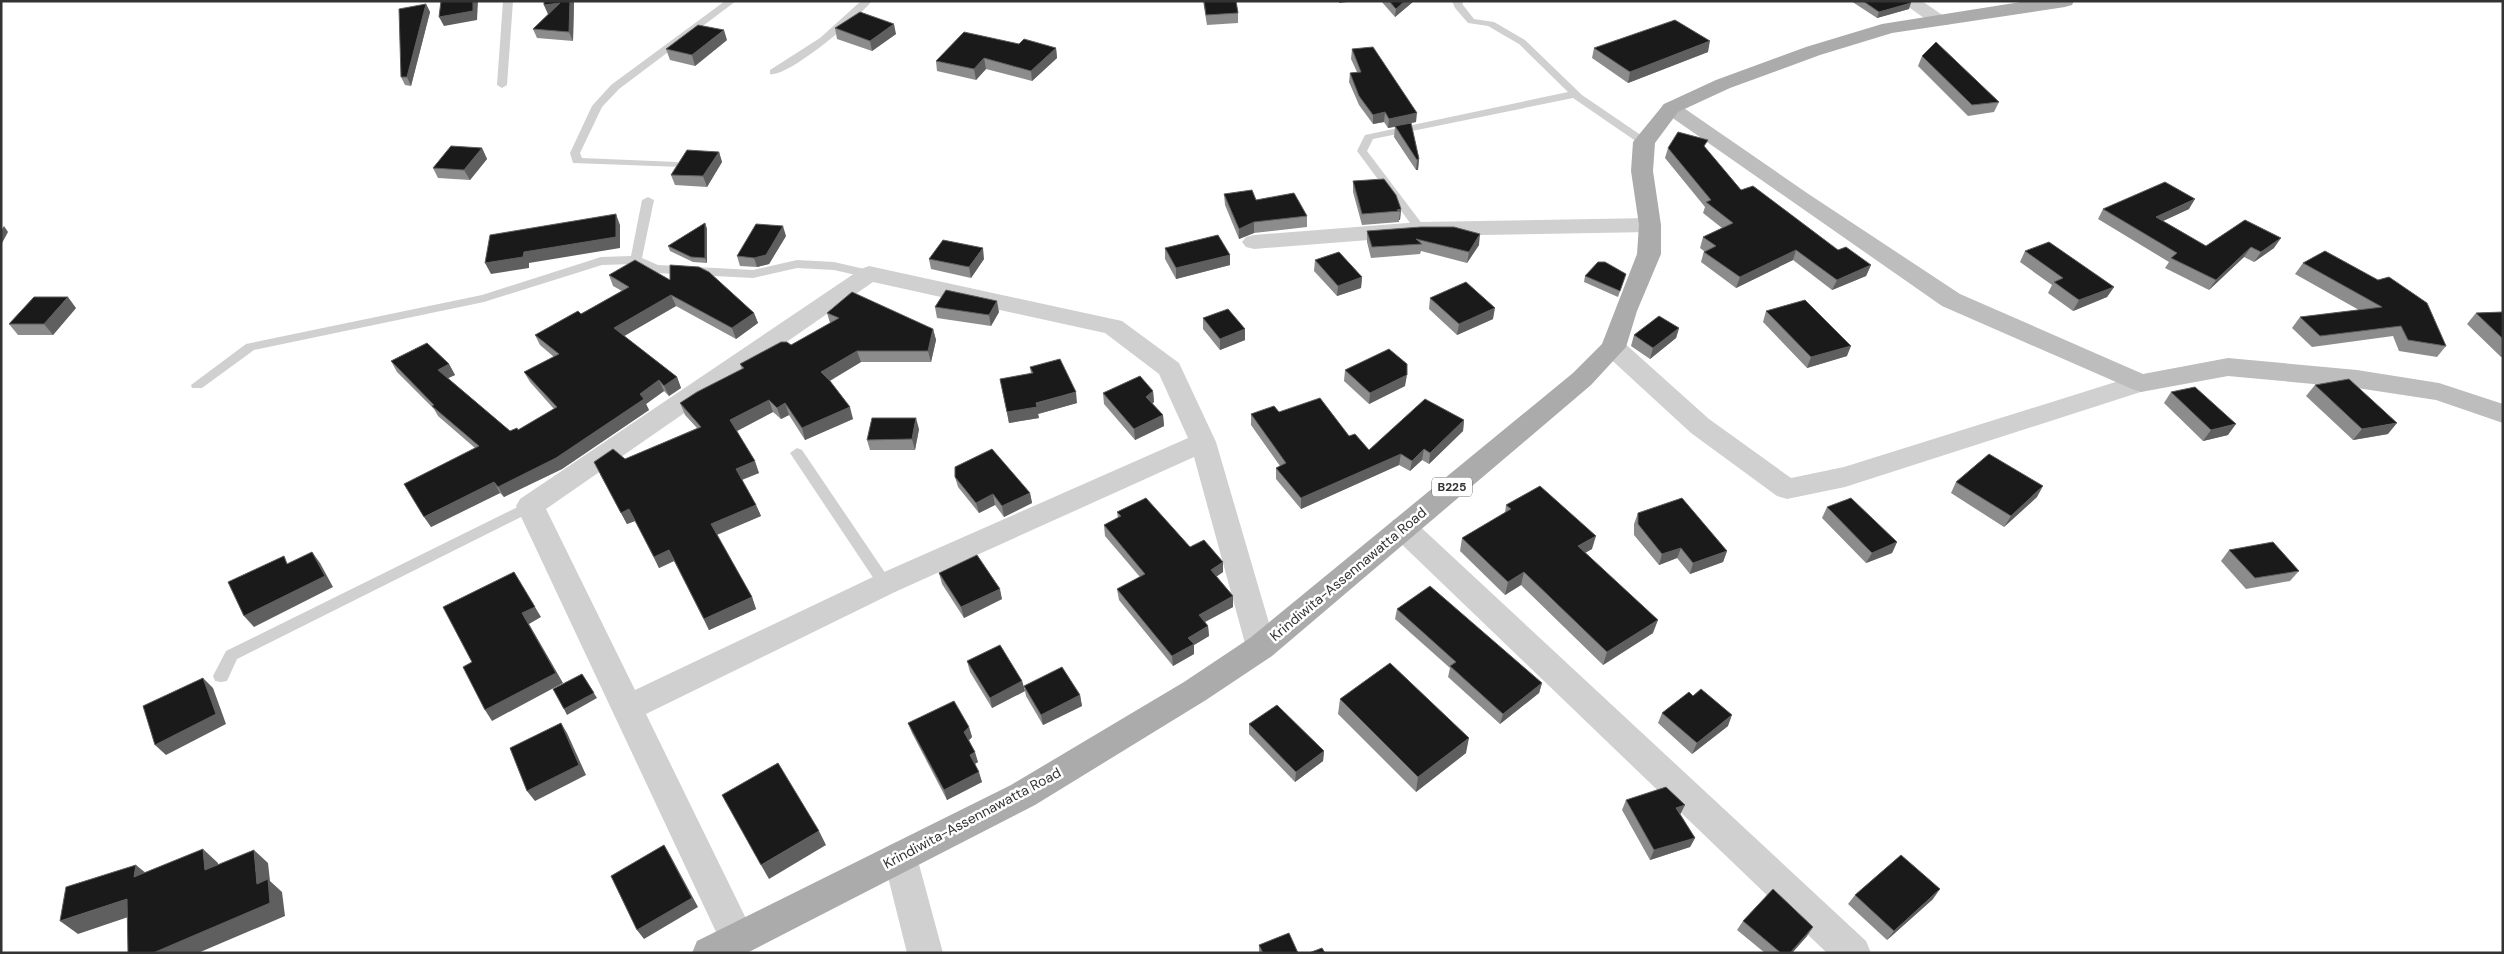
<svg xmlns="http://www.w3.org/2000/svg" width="2504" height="954" viewBox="0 0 2504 954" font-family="'DM Sans',sans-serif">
<rect width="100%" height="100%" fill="#fff"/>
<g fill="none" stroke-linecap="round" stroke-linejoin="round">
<!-- lane -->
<g fill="#d0d0d0" fill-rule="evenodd">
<polygon points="503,1 513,1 507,85 502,88 497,85"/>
<polygon points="725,1 736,1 619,89 602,107 580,153 582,158 677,162 682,165 681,167 573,163 570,153 592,106 611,85"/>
<path d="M861,1H872C859,17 788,78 770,74V70L820,38Z"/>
<polygon points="1452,1 1462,1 1463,5 1474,19 1494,22 1525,40 1582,95 1648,140 1648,144 1640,144 1573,98 1373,139 1367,151 1426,229 1424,231 1416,231 1357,151 1365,135 1568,92 1519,44 1488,26 1468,23 1455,8"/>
<polygon points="648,197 654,200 642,258 658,265 753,270 797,260 834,262 873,271 875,274 869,278 834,270 797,268 753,278 656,273 634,264 602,265 484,302 254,350 202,388 192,388 191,385 246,344 482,295 601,257 631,256 642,200"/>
<polygon points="797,448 802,450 890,580 892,584 890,588 880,588 790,453"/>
<polygon points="530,501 535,502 537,506 535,510 237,659 227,681 221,682 215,681 213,676 226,651"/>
</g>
<!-- street -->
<g fill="#d0d0d0" fill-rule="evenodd">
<polygon points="1900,1 1922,1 1951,21 1948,25 1934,25"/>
<polygon points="1650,218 1658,220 1661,225 1658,230 1650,232 1420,236 1254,249 1246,247 1242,242 1246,237 1254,235 1420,222"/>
<path d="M869,266L1122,321L1179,363L1216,442L1276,647L1272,656L1261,659L1250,656L1246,647L1194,457L895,592L646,714L756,939L751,951H725L516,506L520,499L861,269ZM873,282L1105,333L1159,374L1188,438L875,576L635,690L546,509Z"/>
<polygon points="1613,339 1622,341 1709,419 1791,478 1844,467 2141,374 2150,377 2154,383 2150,389 1845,487 1787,499 1777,496 1691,433 1604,353 1600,347 1604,341"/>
<polygon points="1403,517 1413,520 1866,941 1871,953 1827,953 1393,536 1389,528 1393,520"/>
<polygon points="900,841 912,846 917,857 943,953 907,953 883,857 888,846"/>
</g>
<!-- secondary -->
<polygon fill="#bdbdbd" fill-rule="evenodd" points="1671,102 1678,104 1807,193 1960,294 2143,374 2228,358 2357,370 2439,383 2503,404 2503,423 2436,400 2357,388 2228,376 2141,392 2132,389 1942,306 1664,112 1661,108 1664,104"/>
<!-- primary -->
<polygon fill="#ababab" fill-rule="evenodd" points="2027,1 2074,1 2072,5 2065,7 1892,33 1820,55 1730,88 1678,112 1655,143 1653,171 1661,225 1661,254 1637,311 1626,347 1591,385 1272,656 1206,700 1035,805 747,953 692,953 697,941 1011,785 1184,682 1250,638 1573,373 1602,344 1637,254 1639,225 1631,171 1633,142 1664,104 1716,80 1806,47 1882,24"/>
</g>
<!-- wall -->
<g fill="#8c8c8c">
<polygon points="544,1 574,1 573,41 537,38 533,29 549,14 548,14 544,5"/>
<polygon points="1203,1 1236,1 1238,13 1238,23 1207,25"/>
<polygon points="1381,1 1414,1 1395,17"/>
<polygon points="1851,1 1909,1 1909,9 1877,18"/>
<polygon points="426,4 430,12 411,86 405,85 401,77"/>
<polygon points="835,28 896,34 872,51 837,39"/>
<polygon points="727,40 695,66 670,60 666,49"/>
<polygon points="1056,48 1057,58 1032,81 986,69 976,80 937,71 936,61"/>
<polygon points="1594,48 1708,52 1628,83 1592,58"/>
<polygon points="1352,49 1416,122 1411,123 1419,159 1418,170 1416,170 1394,137 1395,127 1388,128 1384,122 1373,124 1359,105 1349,82 1350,73 1357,72 1351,59"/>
<polygon points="1922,56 1999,102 1994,112 1968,116 1918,66"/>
<polygon points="482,148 487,159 470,180 438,178 433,168"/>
<polygon points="1668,148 1705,148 1741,190 1838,250 1871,265 1866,276 1832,290 1793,260 1736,288 1701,262 1704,251 1700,248 1703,237 1722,228 1703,213 1705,207 1665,158"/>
<polygon points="719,152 722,162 707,187 675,185 671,175"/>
<polygon points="1353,181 1401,209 1400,220 1399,220 1399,222 1362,225 1353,192"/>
<polygon points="1224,194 1256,200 1307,216 1307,227 1254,233 1239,239 1225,205"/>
<polygon points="2103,209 2189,209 2163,221 2206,246 2245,220 2274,248 2254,262 2244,257 2209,290 2165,268 2169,262 2098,219"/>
<polygon points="705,223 707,229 707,263 693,262 670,251 668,246"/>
<polygon points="1367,231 1479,245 1467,263 1421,251 1420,254 1371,258 1367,242"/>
<polygon points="786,236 769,264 757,267 740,266 737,256"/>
<polygon points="1165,248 1230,255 1230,265 1176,279 1165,259"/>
<polygon points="2025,251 2114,287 2107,297 2073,311 2048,293 2052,285 2020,262"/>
<polygon points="2325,251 2446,346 2437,357 2399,351 2393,336 2312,347 2292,328 2300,317 2359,310 2295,274 2303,263"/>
<polygon points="929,259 984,259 971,278 931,269"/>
<polygon points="1315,260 1362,277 1361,288 1337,296 1314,271"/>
<polygon points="1626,274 1618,297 1584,282 1585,276"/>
<polygon points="609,275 670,280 754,313 758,323 736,339 676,306 624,336 677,377 681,388 669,396 664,391 646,404 649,410 562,469 504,497 500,493 431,527 475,448 438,416 434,409 397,372 391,361 449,364 455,375 448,378 510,431 518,430 554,409 530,382 524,372 554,357 540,345 535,335 581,314 622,291 613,286"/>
<polygon points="1430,298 1493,319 1457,335 1429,309"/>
<polygon points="935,307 999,312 991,326 937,318"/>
<polygon points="76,308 53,335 18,335 9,324"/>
<polygon points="1766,311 1847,356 1807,368 1763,322"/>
<polygon points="2503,312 2503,357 2501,357 2467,324 2476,313"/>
<polygon points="827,313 933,329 936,340 931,362 861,362 830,381 853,419 805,440 789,415 781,419 773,412 737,431 759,473 742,480 756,505 761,516 717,535 752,597 756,609 709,630 674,561 659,568 635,521 627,524 600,474 625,459 697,428 685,415 680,403 742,369 740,364 791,345 830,323"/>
<polygon points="1203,318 1245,329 1245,340 1220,350 1203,329"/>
<polygon points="1679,328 1676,338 1650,359 1631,346 1634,335"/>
<polygon points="1030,367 1077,403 1038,414 1039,418 1009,423 1000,379 1031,374"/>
<polygon points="1345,370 1405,386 1369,404 1344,381"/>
<polygon points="2315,385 2388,434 2353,440 2306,396"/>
<polygon points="1153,391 1154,402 1152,403 1163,415 1164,426 1135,440 1104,404 1103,393"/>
<polygon points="2171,392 2228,435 2203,441 2164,403"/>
<polygon points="1279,412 1349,436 1369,450 1464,420 1463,431 1429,464 1422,460 1410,471 1399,465 1301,509 1276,479 1276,468 1280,466 1251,425 1251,414"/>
<polygon points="919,429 915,450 870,450 867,440"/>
<polygon points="955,477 1030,493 1032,503 1004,517 995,505 979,513 958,487"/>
<polygon points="1956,482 2037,497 2004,527 1951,493"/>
<polygon points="1506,505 1592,549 1585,553 1653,633 1603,665 1521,585 1505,595 1460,551 1462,538 1505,513"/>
<polygon points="1827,507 1897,542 1892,553 1866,563 1822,518"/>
<polygon points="1117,512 1190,547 1223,562 1223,572 1216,577 1233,596 1233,607 1205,622 1208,626 1209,636 1194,645 1194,654 1173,666 1119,600 1117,589 1140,577 1105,536 1104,525 1118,518"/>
<polygon points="1638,513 1727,551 1723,562 1690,574 1677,558 1659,565 1634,535 1634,524"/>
<polygon points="2229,550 2299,571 2290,581 2246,589 2221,561"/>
<polygon points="939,573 1002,599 964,618 942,584"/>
<polygon points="1397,609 1542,683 1539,693 1500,724 1448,677 1450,668 1395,619"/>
<polygon points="967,661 1022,681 1025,691 992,708 970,672"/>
<polygon points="1024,686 1080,695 1082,706 1043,725 1026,696"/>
<polygon points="1340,699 1466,753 1416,792 1338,714"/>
<polygon points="1662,713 1728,726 1692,754 1658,723"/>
<polygon points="908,723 969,727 972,737 969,740 978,762 975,764 982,782 947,800 912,733"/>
<polygon points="1249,724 1324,751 1323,761 1295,782 1249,734"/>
<polygon points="1626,800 1681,815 1695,838 1690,847 1650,860 1622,810"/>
<polygon points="1855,895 1933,899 1887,940 1848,904"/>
<polygon points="1743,921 1807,936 1792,953 1765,953 1737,930"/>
<polygon points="1259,945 1298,953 1259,953"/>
</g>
<!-- shaded-wall -->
<g fill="#5f5f5f">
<polygon points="473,1 478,1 477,20 444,26 439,17"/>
<polygon points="570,1 574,1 573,41 569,32"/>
<polygon points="1339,1 1355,1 1339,3"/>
<polygon points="1405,1 1414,1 1395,17 1396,9"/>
<polygon points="560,3 564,12 548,14 544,5"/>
<polygon points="1911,3 1909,9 1877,18 1879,12"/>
<polygon points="426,4 430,12 411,86 407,77"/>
<polygon points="894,24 896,34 872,51 870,41"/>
<polygon points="724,30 727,40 695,66 692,55"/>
<polygon points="1710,41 1708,52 1628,83 1630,72"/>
<polygon points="1056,48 1057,58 1032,81 1031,71"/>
<polygon points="984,58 986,69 976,80 974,69"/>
<polygon points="1385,112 1384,122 1373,124 1373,115"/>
<polygon points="1417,113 1416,122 1388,128 1389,119"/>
<polygon points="482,148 487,159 470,180 464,170"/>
<polygon points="719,152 722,162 707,187 703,176"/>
<polygon points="1419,159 1418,170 1416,170 1417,160"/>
<polygon points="2195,199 2189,209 2150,227 2156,217"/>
<polygon points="1401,209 1400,220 1399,220 1400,211 1397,210"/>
<polygon points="616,214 620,225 620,248 529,263 529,268 491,274 485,263 524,252"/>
<polygon points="1254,222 1254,233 1239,239 1239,229"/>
<polygon points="705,223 707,229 707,263 705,258"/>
<polygon points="4,226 8,232 1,245 1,231"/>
<polygon points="783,226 786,236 769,264 757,267 754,258"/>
<polygon points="1480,234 1479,245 1467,263 1469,252"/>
<polygon points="2281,238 2274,248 2254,262 2261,252"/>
<polygon points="2251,247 2244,257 2209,290 2216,280"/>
<polygon points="983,248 984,259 971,278 969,267"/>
<polygon points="1796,250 1793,260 1736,288 1740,277"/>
<polygon points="1230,255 1230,265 1176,279 1176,268"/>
<polygon points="1871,265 1866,276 1832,290 1837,280"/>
<polygon points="1362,277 1361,288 1337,296 1338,286"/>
<polygon points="2114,287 2107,297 2073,311 2079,300"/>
<polygon points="671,295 676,306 619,339 614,328"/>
<polygon points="68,297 76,308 53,335 44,324"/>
<polygon points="997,301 999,312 991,326 989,315"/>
<polygon points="1495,308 1493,319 1457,335 1459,324"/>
<polygon points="754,313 758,323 736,339 732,328"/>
<polygon points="1679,328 1676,338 1650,359 1653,348"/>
<polygon points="933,329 936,340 931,362 928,351"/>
<polygon points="1245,329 1245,340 1220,350 1220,339"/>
<polygon points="1851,346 1847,356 1807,368 1811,357"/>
<polygon points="857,351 861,362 824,384 821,372"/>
<polygon points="449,364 455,375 444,380 438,370"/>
<polygon points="1407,375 1405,386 1369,404 1370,393"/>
<polygon points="677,377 681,388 669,396 664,386"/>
<polygon points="659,380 664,391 646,404 649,410 562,469 504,497 498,487 640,394"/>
<polygon points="1153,391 1154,402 1147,408 1146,397"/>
<polygon points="1076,392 1077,403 1038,414 1039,418 1009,423 1007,412"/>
<polygon points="769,400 773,412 735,432 730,420"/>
<polygon points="785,403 789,415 781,419 777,408"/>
<polygon points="850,407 853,419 805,440 802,428"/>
<polygon points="1163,415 1164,426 1135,440 1134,429"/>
<polygon points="916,418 919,429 915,450 912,439"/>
<polygon points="1464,420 1463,431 1429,464 1430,453"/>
<polygon points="2397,423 2388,434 2353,440 2362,429"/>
<polygon points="2236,424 2228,435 2203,441 2211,430"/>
<polygon points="1424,449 1422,460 1410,471 1412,461"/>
<polygon points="1401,454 1399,465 1301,509 1301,498"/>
<polygon points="755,461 759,473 741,480 736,469"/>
<polygon points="494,482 500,493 431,527 424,517"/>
<polygon points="2043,486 2037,497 2004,527 2011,516"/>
<polygon points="1030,493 1032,503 1004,517 1002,506"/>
<polygon points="993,494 995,505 979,513 976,503"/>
<polygon points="756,505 761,516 716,535 711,524"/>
<polygon points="629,509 635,521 627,524 621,513"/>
<polygon points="1596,536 1592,549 1574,559 1578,546"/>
<polygon points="1897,542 1892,553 1866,563 1872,553"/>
<polygon points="1681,548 1677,558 1659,565 1662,554"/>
<polygon points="669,550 674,561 659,568 654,557"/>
<polygon points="1727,551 1723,562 1690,574 1693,563"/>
<polygon points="312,552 320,563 333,587 254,627 244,616"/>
<polygon points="1223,562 1223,572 1211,580 1211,570"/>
<polygon points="514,572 541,617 529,624 563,683 492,721 485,710 522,613"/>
<polygon points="1524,572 1521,585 1505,595 1508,582"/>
<polygon points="1000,589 1002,599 964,618 961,607"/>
<polygon points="1233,596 1233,607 1199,625 1199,615"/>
<polygon points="752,597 756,609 709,630 704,619"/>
<polygon points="1658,620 1653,633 1603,665 1607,652"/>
<polygon points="1208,626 1209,636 1194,645 1194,654 1173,666 1172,656 1188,638"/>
<polygon points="582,674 597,698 567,715 564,709"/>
<polygon points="203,678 213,688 226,724 166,755 155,745"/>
<polygon points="1022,681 1025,691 992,708 990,698"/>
<polygon points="1542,683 1539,693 1500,724 1503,714"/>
<polygon points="1080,695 1082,706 1043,725 1041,715"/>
<polygon points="1732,715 1728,726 1692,754 1697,743"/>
<polygon points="561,723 567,733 586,775 535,801 527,791"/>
<polygon points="969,727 972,737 967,742 964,732"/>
<polygon points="1469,738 1466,753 1416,792 1418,777"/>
<polygon points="1324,751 1323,761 1295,782 1296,772"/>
<polygon points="975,752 978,762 973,765 970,755"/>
<polygon points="979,772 982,782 947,800 944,790"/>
<polygon points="1685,805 1680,815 1676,808"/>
<polygon points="819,831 826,845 769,879 761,865"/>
<polygon points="1695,838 1690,847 1650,860 1654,850"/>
<polygon points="664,845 670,855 698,907 644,939 637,930"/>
<polygon points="203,849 218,863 220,883 205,870"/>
<polygon points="254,850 268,863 270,881 282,892 285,916 198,953 153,953 257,884"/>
<polygon points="136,865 152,878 134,877"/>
<polygon points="1940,889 1933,899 1887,940 1894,931"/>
<polygon points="127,899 143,912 78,934 60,921"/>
<polygon points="1813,927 1807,936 1792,953 1790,953"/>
</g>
<!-- building -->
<g fill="#1a1a1a" stroke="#5f5f5f">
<polygon points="441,1 473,1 473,11 439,17"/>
<polygon points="544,1 570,1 569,32 533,29 560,3 544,5"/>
<polygon points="1204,1 1236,1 1238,13 1206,15"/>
<polygon points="1389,1 1405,1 1396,9"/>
<polygon points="1863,1 1909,1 1911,3 1879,12"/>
<polygon points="426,4 407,77 401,77 399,9"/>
<polygon points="860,12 894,24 870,41 835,28"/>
<polygon points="1675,20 1710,41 1630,72 1594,48"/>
<polygon points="698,25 724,30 692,55 666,49"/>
<polygon points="964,32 1019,44 1024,39 1056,48 1031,71 984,58 974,69 936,61"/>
<polygon points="1936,42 1999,102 1972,105 1922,56"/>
<polygon points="1373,47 1417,113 1389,119 1385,112 1373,115 1359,96 1350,73 1361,72 1352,49"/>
<polygon points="1411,123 1419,159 1417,160 1395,126"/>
<polygon points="1678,132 1708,140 1704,146 1741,190 1753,186 1838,250 1846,247 1871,265 1837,280 1796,250 1740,277 1704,252 1716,246 1703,237 1733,223 1706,202 1711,200 1668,148"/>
<polygon points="451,146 482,148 464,170 433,168"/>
<polygon points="687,150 719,152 703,176 671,175"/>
<polygon points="1384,179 1396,195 1401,209 1397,210 1400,211 1362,214 1353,181"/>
<polygon points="2165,182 2195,199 2156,217 2206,246 2245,220 2281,238 2261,252 2251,247 2216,280 2171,258 2177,253 2103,209"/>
<polygon points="1252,190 1256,200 1294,193 1307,216 1254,222 1239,229 1224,194"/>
<polygon points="616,214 616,237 524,252 523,257 485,263 490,235"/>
<polygon points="705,223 705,258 691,257 668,246"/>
<polygon points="756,224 783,226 766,255 754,258 737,256"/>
<polygon points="1421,227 1454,227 1480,234 1469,252 1416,239 1422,244 1372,247 1367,231"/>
<polygon points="1218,235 1230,255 1176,268 1165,248"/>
<polygon points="943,240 983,248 969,267 929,259"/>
<polygon points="2049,242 2114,287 2079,300 2054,282 2063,278 2025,251"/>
<polygon points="2325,251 2378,280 2389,277 2427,303 2446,346 2408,340 2401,326 2320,336 2300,317 2382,307 2303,263"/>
<polygon points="1339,252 1362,277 1338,286 1315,260"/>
<polygon points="635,260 670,280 670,265 699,267 709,272 754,313 732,328 671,295 614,328 677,377 664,386 659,380 640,394 644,399 556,458 498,487 494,482 424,517 404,484 479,446 432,406 434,405 391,361 427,343 449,364 438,370 510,431 517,428 518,430 557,407 524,372 559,354 535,335 578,311 581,314 629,287 609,275"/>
<polygon points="1598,262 1605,262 1626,274 1620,291 1585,276"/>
<polygon points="1466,282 1495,308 1459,324 1430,298"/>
<polygon points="946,290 997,301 989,315 935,307"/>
<polygon points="852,292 933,329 928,351 857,351 821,372 830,381 850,407 802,428 785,403 777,408 769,400 730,420 755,461 736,469 756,505 711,524 752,597 704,619 669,550 654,557 629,509 621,513 594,462 613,449 625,459 701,427 680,403 697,392 744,368 740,364 781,342 787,342 791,345 839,318 827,313"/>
<polygon points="34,297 68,297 44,324 9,324"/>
<polygon points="1805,300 1851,346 1811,357 1766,311"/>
<polygon points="1228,309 1245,329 1220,339 1203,318"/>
<polygon points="2503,312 2503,339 2476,313"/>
<polygon points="1659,316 1679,328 1653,348 1634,335"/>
<polygon points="1389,349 1407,364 1407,375 1370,393 1345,370"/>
<polygon points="1060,359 1076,392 1036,403 1037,407 1007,412 1000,379 1033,373 1030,367"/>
<polygon points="1140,376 1153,391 1146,397 1163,415 1134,429 1103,393"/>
<polygon points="2349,379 2397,423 2362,429 2315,385"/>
<polygon points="2195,387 2236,424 2211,430 2171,392"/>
<polygon points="1320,398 1349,436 1355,434 1369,450 1425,399 1464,420 1430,453 1424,449 1412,461 1401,454 1301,498 1276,468 1286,463 1251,414 1274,406 1279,412"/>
<polygon points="872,418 916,418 912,439 867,440"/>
<polygon points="992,449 1030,493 1002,506 993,494 976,503 955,477 955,467"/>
<polygon points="1989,454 2043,486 2011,516 1956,482"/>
<polygon points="1540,486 1596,536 1578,546 1658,620 1607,652 1524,572 1508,582 1462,538 1511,509 1506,505"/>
<polygon points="1146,498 1190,547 1204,540 1223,562 1211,570 1233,596 1199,615 1208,626 1188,638 1194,644 1172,656 1117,589 1145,574 1104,525 1121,516 1117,512"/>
<polygon points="1682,498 1727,551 1693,563 1681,548 1662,554 1638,524 1638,513"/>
<polygon points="1851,498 1897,542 1872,553 1827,507"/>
<polygon points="2273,542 2299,571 2255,578 2229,550"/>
<polygon points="312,552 325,576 244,616 228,582 284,556 287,564"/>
<polygon points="977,555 1000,589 961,607 939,573"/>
<polygon points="514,572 535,607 522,613 556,673 485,710 463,667 472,662 443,607"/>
<polygon points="1430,586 1542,683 1503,714 1450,666 1456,662 1397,609"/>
<polygon points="1000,645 1022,681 990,698 967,661"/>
<polygon points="1390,663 1469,738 1418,777 1340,699"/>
<polygon points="1062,667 1080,695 1041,715 1024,686"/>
<polygon points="582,674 594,693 564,709 553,689"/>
<polygon points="203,678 216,714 155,745 143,706"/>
<polygon points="1701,689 1732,715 1697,743 1662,713 1689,692 1693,696"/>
<polygon points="954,701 969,727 964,732 975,752 970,755 979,772 944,790 908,723"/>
<polygon points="1277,705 1324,751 1296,772 1249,724"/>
<polygon points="561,723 579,765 527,791 510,748"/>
<polygon points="778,763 819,831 761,865 722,795"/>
<polygon points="1666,787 1685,805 1676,808 1695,838 1654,850 1626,800"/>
<polygon points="664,845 692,898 637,930 611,876"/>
<polygon points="203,849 205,870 254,850 257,884 268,879 270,903 153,953 128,953 127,899 60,921 66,887 136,865 134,877"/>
<polygon points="1901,855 1940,889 1894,931 1855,895"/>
<polygon points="1773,889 1813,927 1790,953 1781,953 1743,921"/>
<polygon points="1289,933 1298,953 1263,953 1259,945"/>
<polygon points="1322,948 1325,953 1309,953"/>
</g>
<g text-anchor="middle" stroke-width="5" stroke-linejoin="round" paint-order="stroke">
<!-- shield labels -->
<rect fill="#fff" stroke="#707070" stroke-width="1" x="1432" y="477.5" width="40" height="19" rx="4"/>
<g font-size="12" font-weight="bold" fill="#333">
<text x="1452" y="491">B225</text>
</g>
<!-- street labels -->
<g font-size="14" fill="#333" stroke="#fff">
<text transform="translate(1348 574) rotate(-40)" y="5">Krindiwita-Assennawatta Road</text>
<text transform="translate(972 818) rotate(-28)" y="5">Krindiwita-Assennawatta Road</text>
</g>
</g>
<!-- border -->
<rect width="2504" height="954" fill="none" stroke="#333333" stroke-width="5"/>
</svg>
